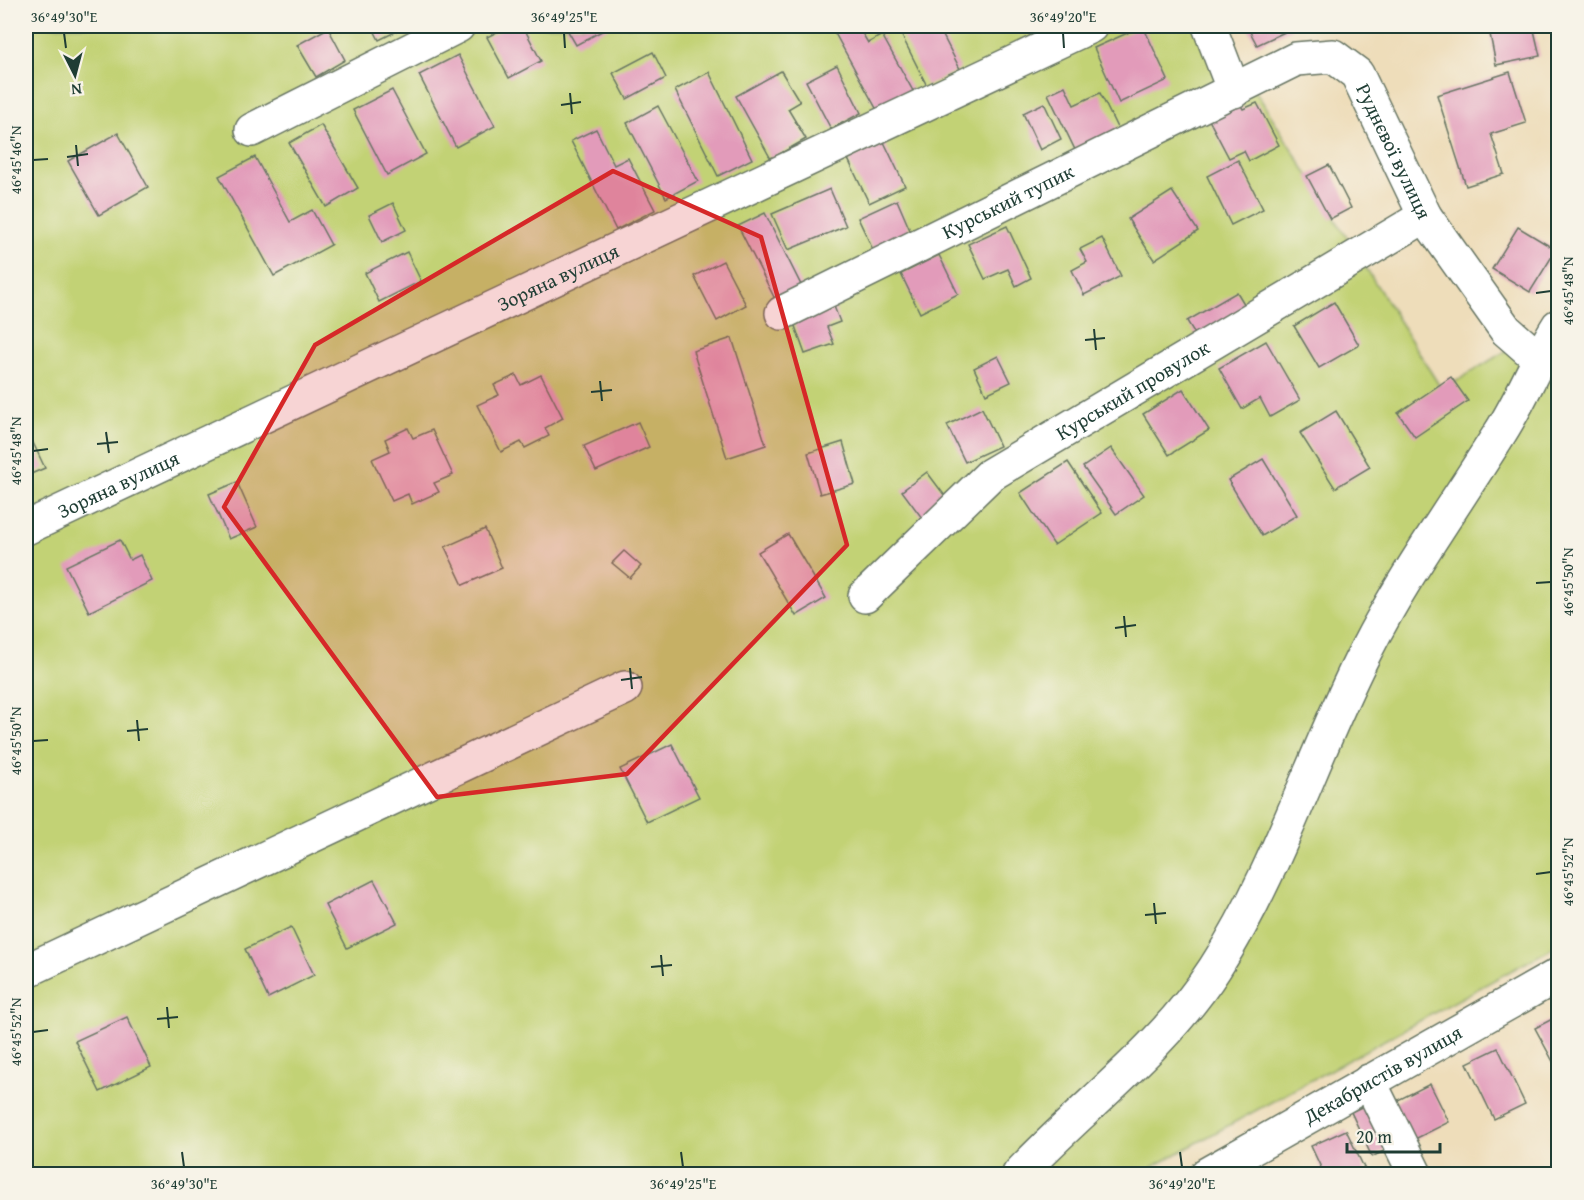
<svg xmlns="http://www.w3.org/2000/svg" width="1584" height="1200" viewBox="0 0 1584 1200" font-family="'Gentium Book Plus',serif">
<rect width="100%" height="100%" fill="#f7f3e8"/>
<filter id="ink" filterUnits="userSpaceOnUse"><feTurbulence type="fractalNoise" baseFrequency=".0167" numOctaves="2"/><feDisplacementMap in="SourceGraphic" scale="12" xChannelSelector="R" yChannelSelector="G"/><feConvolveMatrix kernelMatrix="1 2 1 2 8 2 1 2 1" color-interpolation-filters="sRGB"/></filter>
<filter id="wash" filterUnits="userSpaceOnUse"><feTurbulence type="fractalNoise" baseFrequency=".008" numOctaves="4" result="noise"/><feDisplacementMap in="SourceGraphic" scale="24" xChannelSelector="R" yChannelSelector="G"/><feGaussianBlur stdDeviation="1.35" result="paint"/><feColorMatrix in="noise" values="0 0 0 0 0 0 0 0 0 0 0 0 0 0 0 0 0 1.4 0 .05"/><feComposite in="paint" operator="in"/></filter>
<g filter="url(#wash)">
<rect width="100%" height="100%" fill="#eeddba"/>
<!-- green -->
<polygon fill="#c2d275" stroke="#708854" stroke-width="1.5" points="26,26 1215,26 1442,390 1558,319 1558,945 1140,1174 26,1174"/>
<g id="blocks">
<!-- building -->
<g fill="#e29bba">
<polygon points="372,26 407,26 379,40"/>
<polygon points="509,26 523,26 541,61 509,78 487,37"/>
<polygon points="565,26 611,26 576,45"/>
<polygon points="831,26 858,26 868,43 882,35 913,91 877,110"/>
<polygon points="897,26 938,26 960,69 927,86"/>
<polygon points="1025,26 1047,26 1029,34"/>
<polygon points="1143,26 1168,80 1119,103 1094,48"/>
<polygon points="1247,26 1290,26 1291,29 1257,45"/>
<polygon points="1533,26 1540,56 1496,65 1490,34"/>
<polygon points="328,28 345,60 316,77 297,45"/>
<polygon points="653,52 666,78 627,99 613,73"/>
<polygon points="458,55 495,126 456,147 419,75"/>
<polygon points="837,65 861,113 831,129 806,81"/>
<polygon points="781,71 800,102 788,109 806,139 771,159 736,96"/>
<polygon points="709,72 752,159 718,176 675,90"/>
<polygon points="1510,72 1526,123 1491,134 1504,174 1466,186 1437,95"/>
<polygon points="1065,86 1074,105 1100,93 1123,140 1080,160 1048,94"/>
<polygon points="392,90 426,154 387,175 353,110"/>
<polygon points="1238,100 1243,109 1257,103 1279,145 1249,161 1244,151 1229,158 1207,116"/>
<polygon points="1044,103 1061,139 1040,150 1023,113"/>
<polygon points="658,106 698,181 666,198 627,123"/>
<polygon points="321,125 358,188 326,207 289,143"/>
<polygon points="596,129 614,165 628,158 655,210 616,230 571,141"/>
<polygon points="118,133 148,187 99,215 68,161"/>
<polygon points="884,142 905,186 869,203 848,159"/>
<polygon points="255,157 290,222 312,210 331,245 274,276 219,176"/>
<polygon points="1238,160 1263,209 1231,225 1207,176"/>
<polygon points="1329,165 1351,208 1330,219 1307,176"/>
<polygon points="830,189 846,226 788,250 772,214"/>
<polygon points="1172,191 1198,231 1154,260 1128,219"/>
<polygon points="897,200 913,237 875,254 858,218"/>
<polygon points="393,203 406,230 382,242 369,215"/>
<polygon points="765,213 803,289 777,303 738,226"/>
<polygon points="1007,226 1031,278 1016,286 1008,269 985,279 968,244"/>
<polygon points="1518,227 1556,250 1530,292 1492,269"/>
<polygon points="1102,238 1121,276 1084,295 1072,270 1087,262 1080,249"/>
<polygon points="407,252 421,281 379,302 365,273"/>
<polygon points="939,255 958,294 920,313 901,274"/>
<polygon points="723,261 746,305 717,321 694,276"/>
<polygon points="1237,292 1249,312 1200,342 1187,321"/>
<polygon points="832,301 840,322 827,327 834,344 805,354 791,315"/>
<polygon points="1334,302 1359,345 1319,368 1294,326"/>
<polygon points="732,338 766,445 727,458 693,351"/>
<polygon points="1266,341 1300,400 1270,417 1260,398 1242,409 1219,368"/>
<polygon points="998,356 1011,382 986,394 974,368"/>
<polygon points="516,375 521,385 541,375 563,418 545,428 549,436 525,448 521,442 501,452 477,405 499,395 494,385"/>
<polygon points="1451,377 1468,401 1415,437 1398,413"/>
<polygon points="1183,389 1209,430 1169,455 1143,414"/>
<polygon points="982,408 1000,446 965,462 947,425"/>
<polygon points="1336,411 1370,467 1335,488 1300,433"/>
<polygon points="638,422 649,447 596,471 584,446"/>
<polygon points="408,428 413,438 432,430 453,475 434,483 439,492 412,504 408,494 392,501 372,459 390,451 385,439"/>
<polygon points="27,430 45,468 26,476 26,431"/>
<polygon points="843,442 855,484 820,494 808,453"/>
<polygon points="1111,448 1144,495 1116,514 1083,467"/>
<polygon points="1263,459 1297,515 1262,536 1228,480"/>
<polygon points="1068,462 1102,513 1054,545 1020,493"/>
<polygon points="927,472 951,504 925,522 902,491"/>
<polygon points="237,482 257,527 229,539 209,494"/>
<polygon points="485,529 502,568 463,585 445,547"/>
<polygon points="788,534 826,598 796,616 758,552"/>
<polygon points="120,540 130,560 140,555 152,581 89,612 66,566"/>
<polygon points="624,551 641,566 630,578 612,563"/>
<polygon points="672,744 699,797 647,822 620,769"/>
<polygon points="374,880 397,923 347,948 325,905"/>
<polygon points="291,927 314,975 268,998 245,949"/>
<polygon points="1558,1016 1558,1065 1556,1067 1535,1028"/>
<polygon points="127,1017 151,1067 100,1092 75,1041"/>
<polygon points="1498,1048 1525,1104 1494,1119 1467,1063"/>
<polygon points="1430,1084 1449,1122 1413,1140 1394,1102"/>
<polygon points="1370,1103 1392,1147 1372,1157 1351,1112"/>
<polygon points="1346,1130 1367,1174 1324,1174 1311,1146"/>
</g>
</g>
</g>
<g filter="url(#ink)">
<use href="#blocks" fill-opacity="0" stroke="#677563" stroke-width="1.5"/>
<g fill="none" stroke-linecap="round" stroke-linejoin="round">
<defs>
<g id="minor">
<polyline points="1209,26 1234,91"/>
<polyline points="252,130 458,26"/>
<path id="s1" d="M782,313L1296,59L1333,56L1357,74L1425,216L1506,330L1538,358"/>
<path id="s2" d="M26,528L1091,26"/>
<path id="s3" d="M865,596L990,475L1425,216"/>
<polyline points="26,971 625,688"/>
<polyline points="1369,1081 1415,1174"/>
<path d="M1019,1174C1084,1105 1163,1049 1215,968C1279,869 1312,755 1366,650C1404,575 1455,505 1500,433C1522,399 1536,361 1558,326"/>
<path id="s4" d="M1207,1174L1558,975"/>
</g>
</defs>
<!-- minor casing -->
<use href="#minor" stroke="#677563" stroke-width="36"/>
<!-- minor -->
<use href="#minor" stroke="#fff" stroke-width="33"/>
</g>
</g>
<!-- marked area -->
<path fill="#d62828" fill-opacity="0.2" stroke="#d62828" stroke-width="4.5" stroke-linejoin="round" d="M613,171L761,237L847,545L627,774L437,797L224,507L315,345Z"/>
<!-- ticks -->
<path fill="none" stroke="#1f3d34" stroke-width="2" d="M64,33L66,48M564,33L565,48M1063,33L1064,48M570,93L572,114M561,105L581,102M76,145L78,166M67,157L88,154M33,160L48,159M1536,293L1551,291M1094,329L1096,350M1085,340L1105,338M600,381L602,401M591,392L612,390M106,432L109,453M97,444L118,442M33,451L48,449M1536,583L1551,582M1124,616L1126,637M1115,628L1136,625M630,668L632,689M621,680L642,677M137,720L139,741M127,731L148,729M33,741L48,740M1536,874L1551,872M1154,903L1156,924M1145,915L1166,913M661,955L663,976M651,967L672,965M167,1007L169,1028M157,1019L178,1017M33,1032L48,1030M182,1152L184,1167M681,1152L683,1167M1180,1152L1182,1167"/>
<g text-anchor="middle" stroke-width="5" stroke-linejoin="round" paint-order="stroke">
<!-- street labels -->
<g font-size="20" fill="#1f3d34" stroke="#f7f3e8">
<text dy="7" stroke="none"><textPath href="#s1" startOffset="726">Руднєвої вулиця</textPath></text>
<text dy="7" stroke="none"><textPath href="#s1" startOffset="252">Курський тупик</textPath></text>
<text dy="7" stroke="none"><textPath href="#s2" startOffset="588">Зоряна вулиця</textPath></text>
<text dy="7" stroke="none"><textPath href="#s3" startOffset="340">Курський провулок</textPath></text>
<text dy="7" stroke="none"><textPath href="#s2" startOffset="102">Зоряна вулиця</textPath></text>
<text dy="7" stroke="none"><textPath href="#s4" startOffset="202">Декабристів вулиця</textPath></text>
</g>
</g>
<!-- margin -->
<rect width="1584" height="1200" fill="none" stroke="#f7f3e8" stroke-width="66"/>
<!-- north arrow -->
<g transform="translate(75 75) rotate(174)" stroke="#f7f3e8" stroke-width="4.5" paint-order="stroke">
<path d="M0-4.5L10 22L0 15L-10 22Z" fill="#1f3d34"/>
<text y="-9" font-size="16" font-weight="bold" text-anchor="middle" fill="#1f3d34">N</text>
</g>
<!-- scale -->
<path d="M1347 1143v9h93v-9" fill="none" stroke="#1f3d34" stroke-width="3"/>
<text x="1356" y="1143" font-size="18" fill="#1f3d34" stroke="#f7f3e8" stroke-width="4.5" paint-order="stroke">20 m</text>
<rect x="33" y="33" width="1518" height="1134" fill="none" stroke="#1f3d34" stroke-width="2"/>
<g font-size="15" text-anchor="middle" fill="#1f3d34">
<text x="64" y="22">36°49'30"E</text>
<text x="564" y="22">36°49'25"E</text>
<text x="1063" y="22">36°49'20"E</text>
<text transform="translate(16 160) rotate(-90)" y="5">46°45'46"N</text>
<text transform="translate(1568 291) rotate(-90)" y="5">46°45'48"N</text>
<text transform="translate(16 451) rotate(-90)" y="5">46°45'48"N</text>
<text transform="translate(1568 582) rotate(-90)" y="5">46°45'50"N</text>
<text transform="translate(16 741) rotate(-90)" y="5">46°45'50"N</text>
<text transform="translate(1568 872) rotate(-90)" y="5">46°45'52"N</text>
<text transform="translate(16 1032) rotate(-90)" y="5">46°45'52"N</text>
<text x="184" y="1189">36°49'30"E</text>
<text x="683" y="1189">36°49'25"E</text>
<text x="1182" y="1189">36°49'20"E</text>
</g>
</svg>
